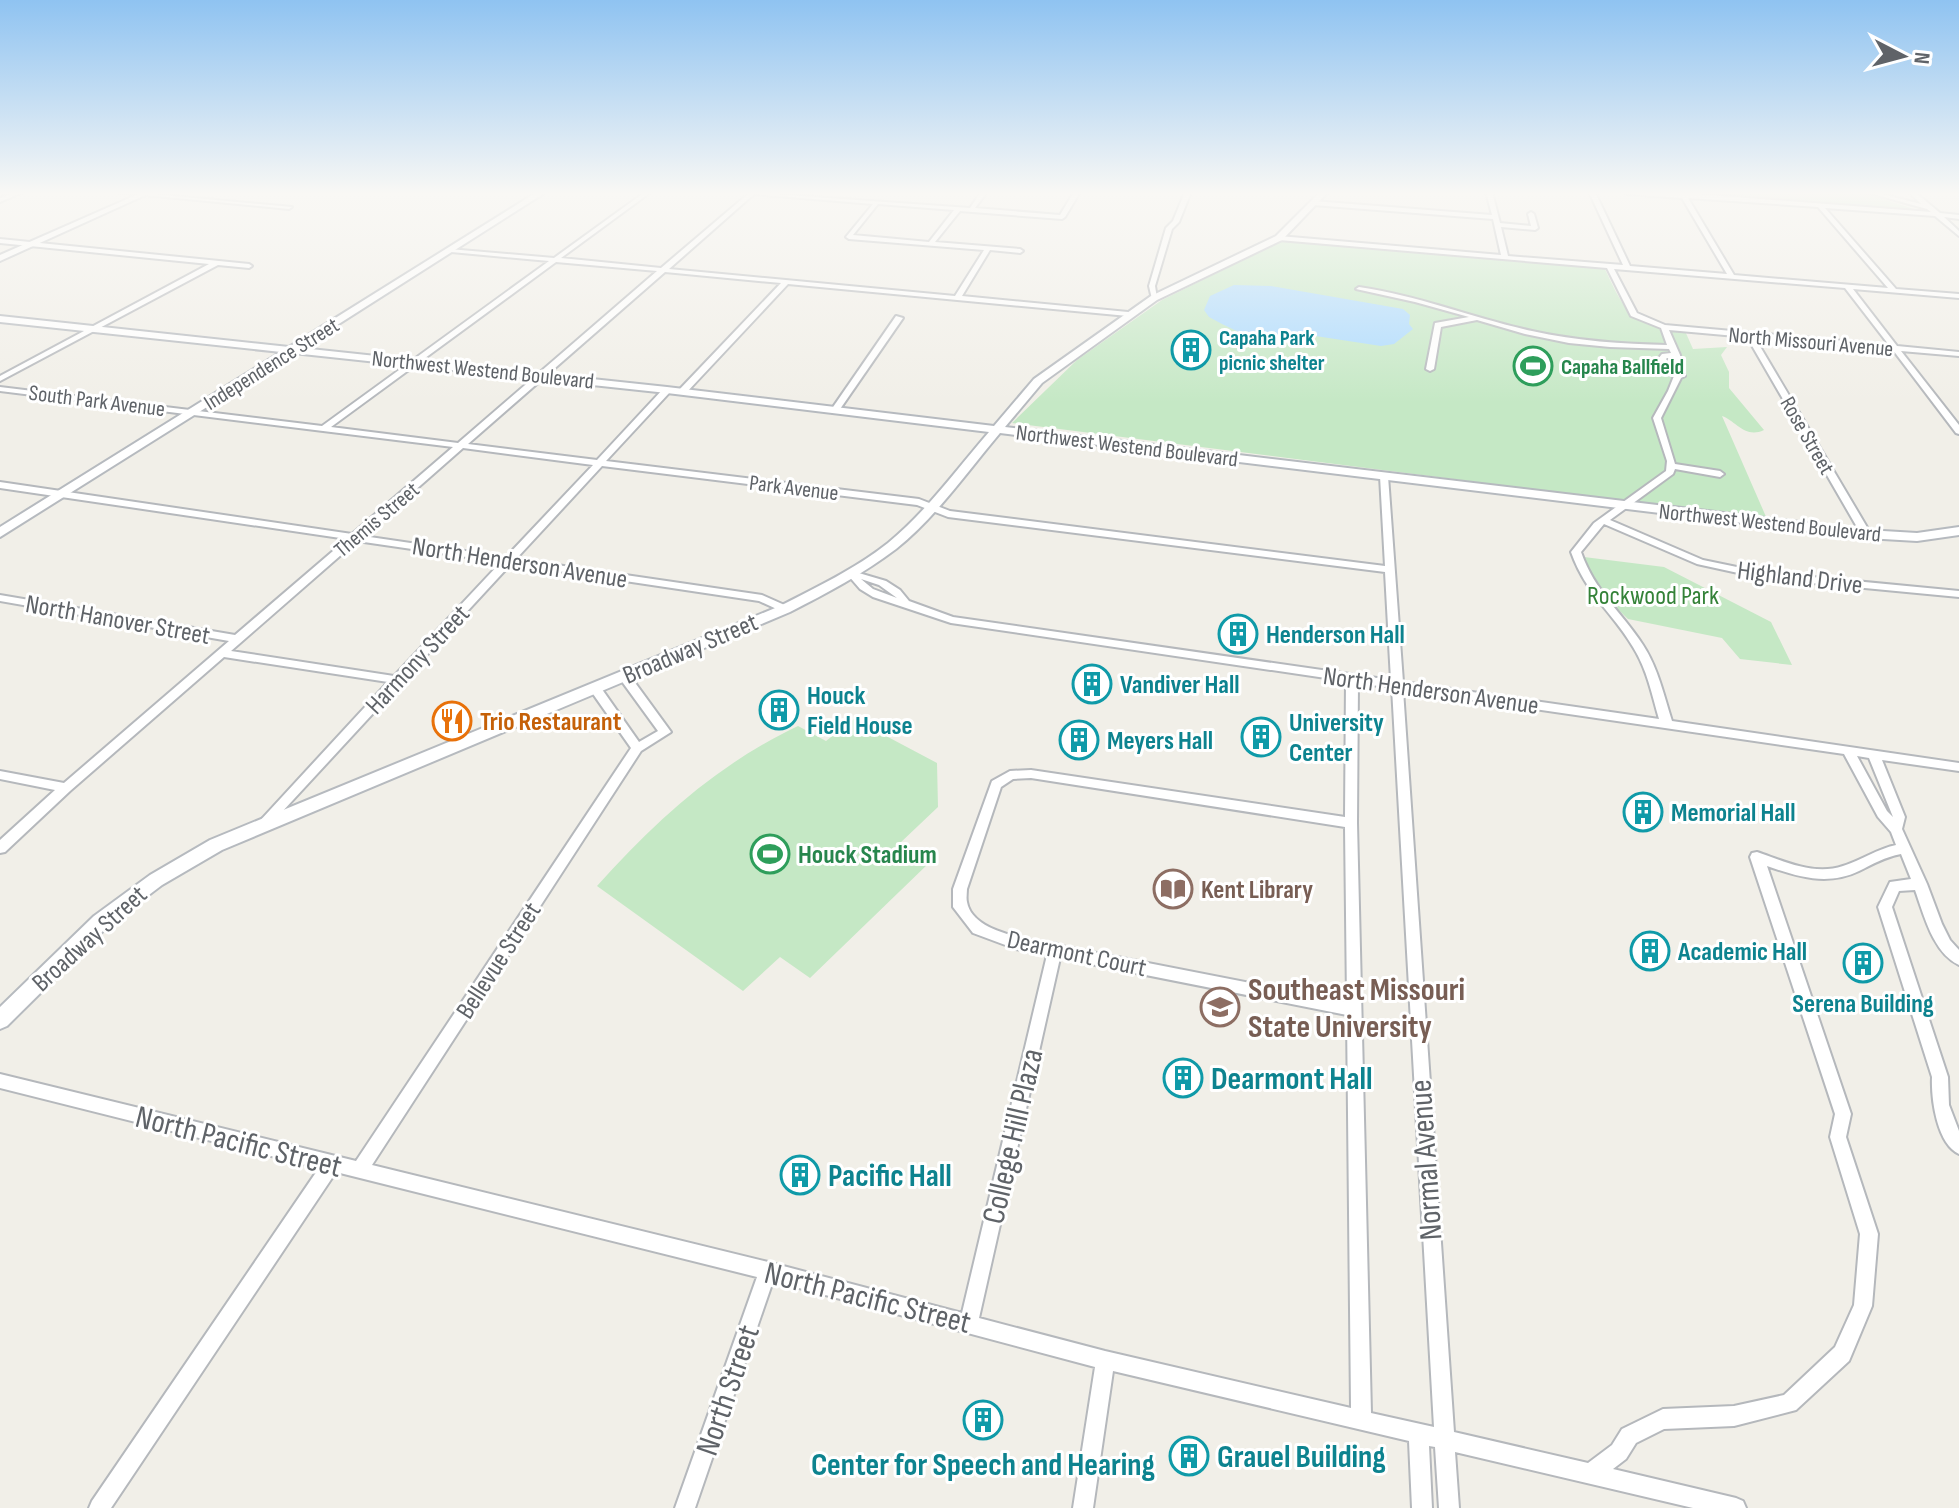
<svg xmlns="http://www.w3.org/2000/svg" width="1959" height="1508" viewBox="0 0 1959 1508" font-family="'Sofia Sans Condensed',sans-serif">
<rect width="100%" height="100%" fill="#f1efe8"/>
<!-- green -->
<g fill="#c5e8c5">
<polygon points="1651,192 1861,192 1920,211"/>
<path d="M1284,240L1604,267C1627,316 1630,323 1685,331L1693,349L1727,347L1721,355L1729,372V388L1764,430C1745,439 1736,421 1722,416L1767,519L1012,423L1077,360L1162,300Z"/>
<polygon points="1584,557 1664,567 1771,622 1792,665 1740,659 1722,638 1628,619 1597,589"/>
<path d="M854,719L937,763L938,807L899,844L929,863L810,978L780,957L743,991L597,886C656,820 718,764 798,726L826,741Z"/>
</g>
<!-- water -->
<polygon fill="#aadaff" points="1234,285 1271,286 1403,309 1410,315 1409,324 1413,329 1394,344 1381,346 1309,335 1259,338 1247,336 1222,324 1209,317 1204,310 1210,296"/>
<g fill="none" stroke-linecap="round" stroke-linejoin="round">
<defs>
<g id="street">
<polygon points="16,192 23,192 0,202 0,198"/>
<polygon points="114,192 131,192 292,207 289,209"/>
<path d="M645,192H651L561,258L661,268L748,194L745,192L970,208L981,192H987L975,208L1060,215L1074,192H1080L1065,217L1062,219L960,211L935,242L1020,249L1023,251L1020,253L990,250L962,296L1128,312L1132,314L1128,316L788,284L685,394H682L678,392L679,390L781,283L665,272L468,444L597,460L664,388H667L671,390L670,392L606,461L919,499L950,511L1385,566L1380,476L1384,473L1388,476L1403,682L1659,719C1652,695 1647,669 1633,647C1612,612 1586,594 1571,552L1594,523L1666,471L1667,461L1653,418L1668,391L1674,376L1667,374L1658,359L1662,354L1671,353L1669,349L1610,347L1569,343L1525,334L1477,320L1441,327L1434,369L1430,371L1426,369L1435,323L1469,317L1415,302L1356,289L1359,287C1420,296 1473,318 1532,331C1577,341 1622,344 1667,345L1661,328L1631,316L1607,268L1279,240L1276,238L1279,236L1501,255L1493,219L1313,205L1310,203L1313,201L1492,215L1486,192H1492L1500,223L1531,226L1528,214L1531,212L1534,214L1538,228L1535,230L1501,227L1508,256L1623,265L1589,192H1595L1630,266L1727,274L1682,198L1627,194L1624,192L1683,193L1931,212L1927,209L1866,192H1874L1921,204L1909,192H1915L1940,213L1959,215V219L1944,217L1959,231V236L1935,216L1825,208L1896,289L1959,294V298L1853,289L1897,346L1959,352V356L1901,351L1959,425V434L1956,433L1893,350L1755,338L1871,534L1869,536L1866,537L1861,534L1747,337L1669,330L1680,355L1682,374L1685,376L1681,378L1661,418L1675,464L1720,471L1724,474L1720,477L1675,469L1673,474L1610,520L1703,560L1761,572L1959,591V597L1761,578L1697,564L1604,524L1581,552C1595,592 1621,611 1643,645C1658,668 1664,696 1672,721L1959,763V771L1882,760L1905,817L1902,829L1927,884L1942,924L1950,940L1959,950V965C1933,953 1924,915 1915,890L1899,891L1892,907L1948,1077L1949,1105L1959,1131V1154C1937,1144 1931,1099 1932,1077L1878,907L1890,882L1911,879L1901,854C1885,857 1873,864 1859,871C1828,886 1798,877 1767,866L1851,1114L1846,1137L1878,1234L1872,1306L1849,1361L1796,1410L1734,1426L1664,1429L1636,1443L1626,1459L1613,1469L1736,1498L1743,1501L1746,1508H1693L1455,1452L1459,1508H1439L1435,1447L1429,1446L1432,1508H1412L1409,1441L1113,1371L1093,1508H1073L1095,1367L773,1281L695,1508H675L757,1277L336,1172L111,1508H89L92,1501L319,1168L0,1088V1074L356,1161L631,748L591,691L589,688L591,685H599L639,742L658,731L618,676L620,673H628L671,732L641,751L372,1165L768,1262L962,1313L1047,955L1016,949L973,933L953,907V889L992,781L1010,771L1031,770L1345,817L1346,681L951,623L873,597L860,589L847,574L852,571L886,581L900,590L909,601L953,617L1391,680L1385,572L948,517L917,505L602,466L516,559L762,595L789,607L790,609L789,611H781L759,601L511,564L269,826H259L258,823L388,682L224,657L70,791L5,852L0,853V840L55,790L0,779V771L64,783L229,641L0,601V595L235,635L347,539L0,488V482L352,534L453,447L0,391V387L322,426L549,261L451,252L449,251V249L554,258ZM754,194L873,204L846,237L849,239L984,250L955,296L669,269ZM1688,198L1818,207L1888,288L1734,275ZM878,204L954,210L929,242L853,235ZM556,262L657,271L458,443L331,427ZM1614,269L1845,288L1889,345L1665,325L1637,313ZM1667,358H1672L1674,371L1666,359ZM463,448L593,465L506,557L363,536ZM357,541L501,562L394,676L231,651ZM861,579L879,585L897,598L873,589ZM1358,683L1392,688L1434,1427L1371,1413L1357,823ZM1403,690L1844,754L1878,817L1891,832L1896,845C1877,849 1862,860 1843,866C1814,876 1784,861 1757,852L1752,853L1750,857L1835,1114L1830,1137L1860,1234L1854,1305L1835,1347L1784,1395L1734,1406L1663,1409L1622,1429L1612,1445L1588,1463L1454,1432ZM1857,756L1869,758L1893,817L1887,811ZM1031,778L1345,827L1347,1002L1061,946L1055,943L1052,944C1027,939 972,932 967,902C966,898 967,893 967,889L1001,787L1013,779ZM1060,958L1347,1015L1351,1408L1105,1351L979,1318Z"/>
<polygon points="1185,192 1191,192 1179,222 1172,229 1155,286 1157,298 1152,299 1149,286 1166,228 1173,221"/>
<polygon points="0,239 249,264 252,266 249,268 218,265 0,381 0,376 209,264 0,243"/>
<polygon points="896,316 903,318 838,412 832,412 831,410"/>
</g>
<g id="secondary">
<polygon points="143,192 152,192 0,261 0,255"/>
<path d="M537,192H546L301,348L667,387L994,426L1034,379L1151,296L1276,236L1320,192H1328L1282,240L1157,300L1042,383L1005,427L1866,530L1917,533L1959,527V535L1917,541L1866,538L1000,433C967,472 936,517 896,549C863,574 827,593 790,612L222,850L162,885L108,926L7,1026L0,1029V1007L94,916L150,875L210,840L780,606C817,587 855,569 888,543C926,512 957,469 989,432L667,393L293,353L0,537V527L281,352L0,322V316L289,347Z"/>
</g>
</defs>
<!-- street casing -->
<use href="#street" stroke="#b5b8bc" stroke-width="4"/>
<!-- secondary casing -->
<use href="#secondary" stroke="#b6babf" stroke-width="4"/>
<!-- street -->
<use href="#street" fill="#fff" fill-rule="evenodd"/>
<!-- secondary -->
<use href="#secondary" fill="#fff" fill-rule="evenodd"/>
</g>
<!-- sky -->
<linearGradient id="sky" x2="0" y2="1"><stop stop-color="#8fc3f1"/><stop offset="0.48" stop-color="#f9f8f5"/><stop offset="1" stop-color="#f9f8f5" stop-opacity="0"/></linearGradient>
<rect width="1959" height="403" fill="url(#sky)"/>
<!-- icons -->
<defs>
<symbol id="building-ring" viewBox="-11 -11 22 22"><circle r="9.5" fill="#fff" stroke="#0f9aa8" stroke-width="1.5"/><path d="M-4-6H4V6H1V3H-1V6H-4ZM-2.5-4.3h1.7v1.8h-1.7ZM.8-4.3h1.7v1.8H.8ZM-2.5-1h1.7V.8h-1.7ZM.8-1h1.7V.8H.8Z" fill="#0f9aa8"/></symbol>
<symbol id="stadium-ring" viewBox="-11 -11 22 22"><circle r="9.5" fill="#fff" stroke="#2e9e5b" stroke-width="1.5"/><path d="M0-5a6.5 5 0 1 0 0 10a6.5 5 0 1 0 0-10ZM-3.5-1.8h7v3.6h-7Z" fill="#2e9e5b"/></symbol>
<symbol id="restaurant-ring" viewBox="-11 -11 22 22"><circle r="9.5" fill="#fff" stroke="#e8710a" stroke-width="1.5"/><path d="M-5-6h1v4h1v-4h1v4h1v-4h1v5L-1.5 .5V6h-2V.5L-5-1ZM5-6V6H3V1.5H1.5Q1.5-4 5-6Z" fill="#e8710a"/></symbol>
<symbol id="library-ring" viewBox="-11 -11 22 22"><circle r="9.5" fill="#fff" stroke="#8d6e63" stroke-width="1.5"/><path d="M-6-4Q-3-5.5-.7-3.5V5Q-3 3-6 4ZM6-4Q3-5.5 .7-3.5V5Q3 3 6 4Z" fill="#8d6e63"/></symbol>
<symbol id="university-ring" viewBox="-11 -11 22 22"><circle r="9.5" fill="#fff" stroke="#8d6e63" stroke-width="1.5"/><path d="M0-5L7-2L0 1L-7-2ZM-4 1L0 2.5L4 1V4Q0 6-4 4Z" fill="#8d6e63"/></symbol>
</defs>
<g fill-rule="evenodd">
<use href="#building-ring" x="1169" y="328" width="44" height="44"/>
<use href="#stadium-ring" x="1511" y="344" width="44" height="44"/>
<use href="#building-ring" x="1216" y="612" width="44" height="44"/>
<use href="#building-ring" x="1070" y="662" width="44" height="44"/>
<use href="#building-ring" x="757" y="688" width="44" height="44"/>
<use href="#restaurant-ring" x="430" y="699" width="44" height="44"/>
<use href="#building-ring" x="1239" y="715" width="44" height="44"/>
<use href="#building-ring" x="1057" y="718" width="44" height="44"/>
<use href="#building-ring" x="1621" y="790" width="44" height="44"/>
<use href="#stadium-ring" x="748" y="832" width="44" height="44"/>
<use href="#library-ring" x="1151" y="867" width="44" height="44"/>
<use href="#building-ring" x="1628" y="929" width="44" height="44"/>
<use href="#building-ring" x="1841" y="941" width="44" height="44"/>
<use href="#university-ring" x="1198" y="985" width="44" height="44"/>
<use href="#building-ring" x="1161" y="1056" width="44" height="44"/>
<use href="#building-ring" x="778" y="1153" width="44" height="44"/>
<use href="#building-ring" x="961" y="1398" width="44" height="44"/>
<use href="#building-ring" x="1167" y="1434" width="44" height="44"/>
</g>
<g text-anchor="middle" stroke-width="6" stroke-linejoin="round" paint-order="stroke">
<!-- far-culture labels -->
<g font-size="22" font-weight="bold" fill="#0d838f" stroke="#fff" text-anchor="start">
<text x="1219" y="345">Capaha Park<tspan x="1219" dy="25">picnic shelter</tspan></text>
</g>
<!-- far-street labels -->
<g font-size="22" fill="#5f6368" stroke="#fff">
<text transform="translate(1811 341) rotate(5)" y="8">North Missouri Avenue</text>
<text transform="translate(271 363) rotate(-32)" y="8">Independence Street</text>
<text transform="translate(483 369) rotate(6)" y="8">Northwest Westend Boulevard</text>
<text transform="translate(97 400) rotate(7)" y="8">South Park Avenue</text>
<text transform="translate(1808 435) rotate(60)" y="8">Rose Street</text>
<text transform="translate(1127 445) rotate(7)" y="8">Northwest Westend Boulevard</text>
<text transform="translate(794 487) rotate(7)" y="8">Park Avenue</text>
<text transform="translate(376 519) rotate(-40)" y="8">Themis Street</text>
<text transform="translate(1770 522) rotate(6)" y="8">Northwest Westend Boulevard</text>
</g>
<!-- far-leisure labels -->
<g font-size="22" font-weight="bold" fill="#27864d" stroke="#fff" text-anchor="start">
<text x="1561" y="374">Capaha Ballfield</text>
</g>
<!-- street labels -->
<g font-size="26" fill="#5f6368" stroke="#fff">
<text transform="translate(520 562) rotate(9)" y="9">North Henderson Avenue</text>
<text transform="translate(1800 577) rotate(7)" y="9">Highland Drive</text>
<text transform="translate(118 619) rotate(10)" y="9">North Hanover Street</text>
<text transform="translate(690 648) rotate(-23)" y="9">Broadway Street</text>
<text transform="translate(417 659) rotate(-47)" y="9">Harmony Street</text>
<text transform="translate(1431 690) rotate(8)" y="9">North Henderson Avenue</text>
<text transform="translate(89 938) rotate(-42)" y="9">Broadway Street</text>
<text transform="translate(1077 953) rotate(12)" y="9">Dearmont Court</text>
<text transform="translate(498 960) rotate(-57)" y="9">Bellevue Street</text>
</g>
<!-- park labels -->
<g font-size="26" fill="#348238" stroke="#fff">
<text x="1653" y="604">Rockwood Park</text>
</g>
<!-- culture labels -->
<g font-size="26" font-weight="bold" fill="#0d838f" stroke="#fff" text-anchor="start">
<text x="1266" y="643">Henderson Hall</text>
<text x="1120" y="693">Vandiver Hall</text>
<text x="807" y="704">Houck<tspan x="807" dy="30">Field House</tspan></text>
<text x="1289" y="731">University<tspan x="1289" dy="30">Center</tspan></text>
<text x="1107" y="749">Meyers Hall</text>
<text x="1671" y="821">Memorial Hall</text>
<text x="1678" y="960">Academic Hall</text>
<text x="1863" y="1012" text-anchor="middle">Serena Building</text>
</g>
<!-- food labels -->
<g font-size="26" font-weight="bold" fill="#c56008" stroke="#fff" text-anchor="start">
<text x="480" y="730">Trio Restaurant</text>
</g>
<!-- leisure labels -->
<g font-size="26" font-weight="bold" fill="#27864d" stroke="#fff" text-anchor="start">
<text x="798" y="863">Houck Stadium</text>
</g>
<!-- education labels -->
<g font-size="26" font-weight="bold" fill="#785e54" stroke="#fff" text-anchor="start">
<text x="1201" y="898">Kent Library</text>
</g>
<!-- near-education labels -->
<g font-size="32" font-weight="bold" fill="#785e54" stroke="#fff" text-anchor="start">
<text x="1248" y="1000">Southeast Missouri<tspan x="1248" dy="37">State University</tspan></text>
</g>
<!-- near-culture labels -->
<g font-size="32" font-weight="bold" fill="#0d838f" stroke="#fff" text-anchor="start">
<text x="1211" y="1089">Dearmont Hall</text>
<text x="828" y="1186">Pacific Hall</text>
<text x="1217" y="1467">Grauel Building</text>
<text x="983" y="1475" text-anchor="middle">Center for Speech and Hearing</text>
</g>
<!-- near-street labels -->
<g font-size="32" fill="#5f6368" stroke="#fff">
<text transform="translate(1012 1136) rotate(-77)" y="11">College Hill Plaza</text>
<text transform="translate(239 1141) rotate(14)" y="11">North Pacific Street</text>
<text transform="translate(1425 1160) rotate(-94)" y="11">Normal Avenue</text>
<text transform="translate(868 1297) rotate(14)" y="11">North Pacific Street</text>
<text transform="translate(727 1390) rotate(-71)" y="11">North Street</text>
</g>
</g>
<!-- north arrow -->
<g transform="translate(1903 56) rotate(96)" stroke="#ffffff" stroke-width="6" paint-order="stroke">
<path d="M0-6L14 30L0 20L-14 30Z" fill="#5f6368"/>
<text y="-12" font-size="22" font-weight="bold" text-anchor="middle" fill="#5f6368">N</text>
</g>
</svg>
